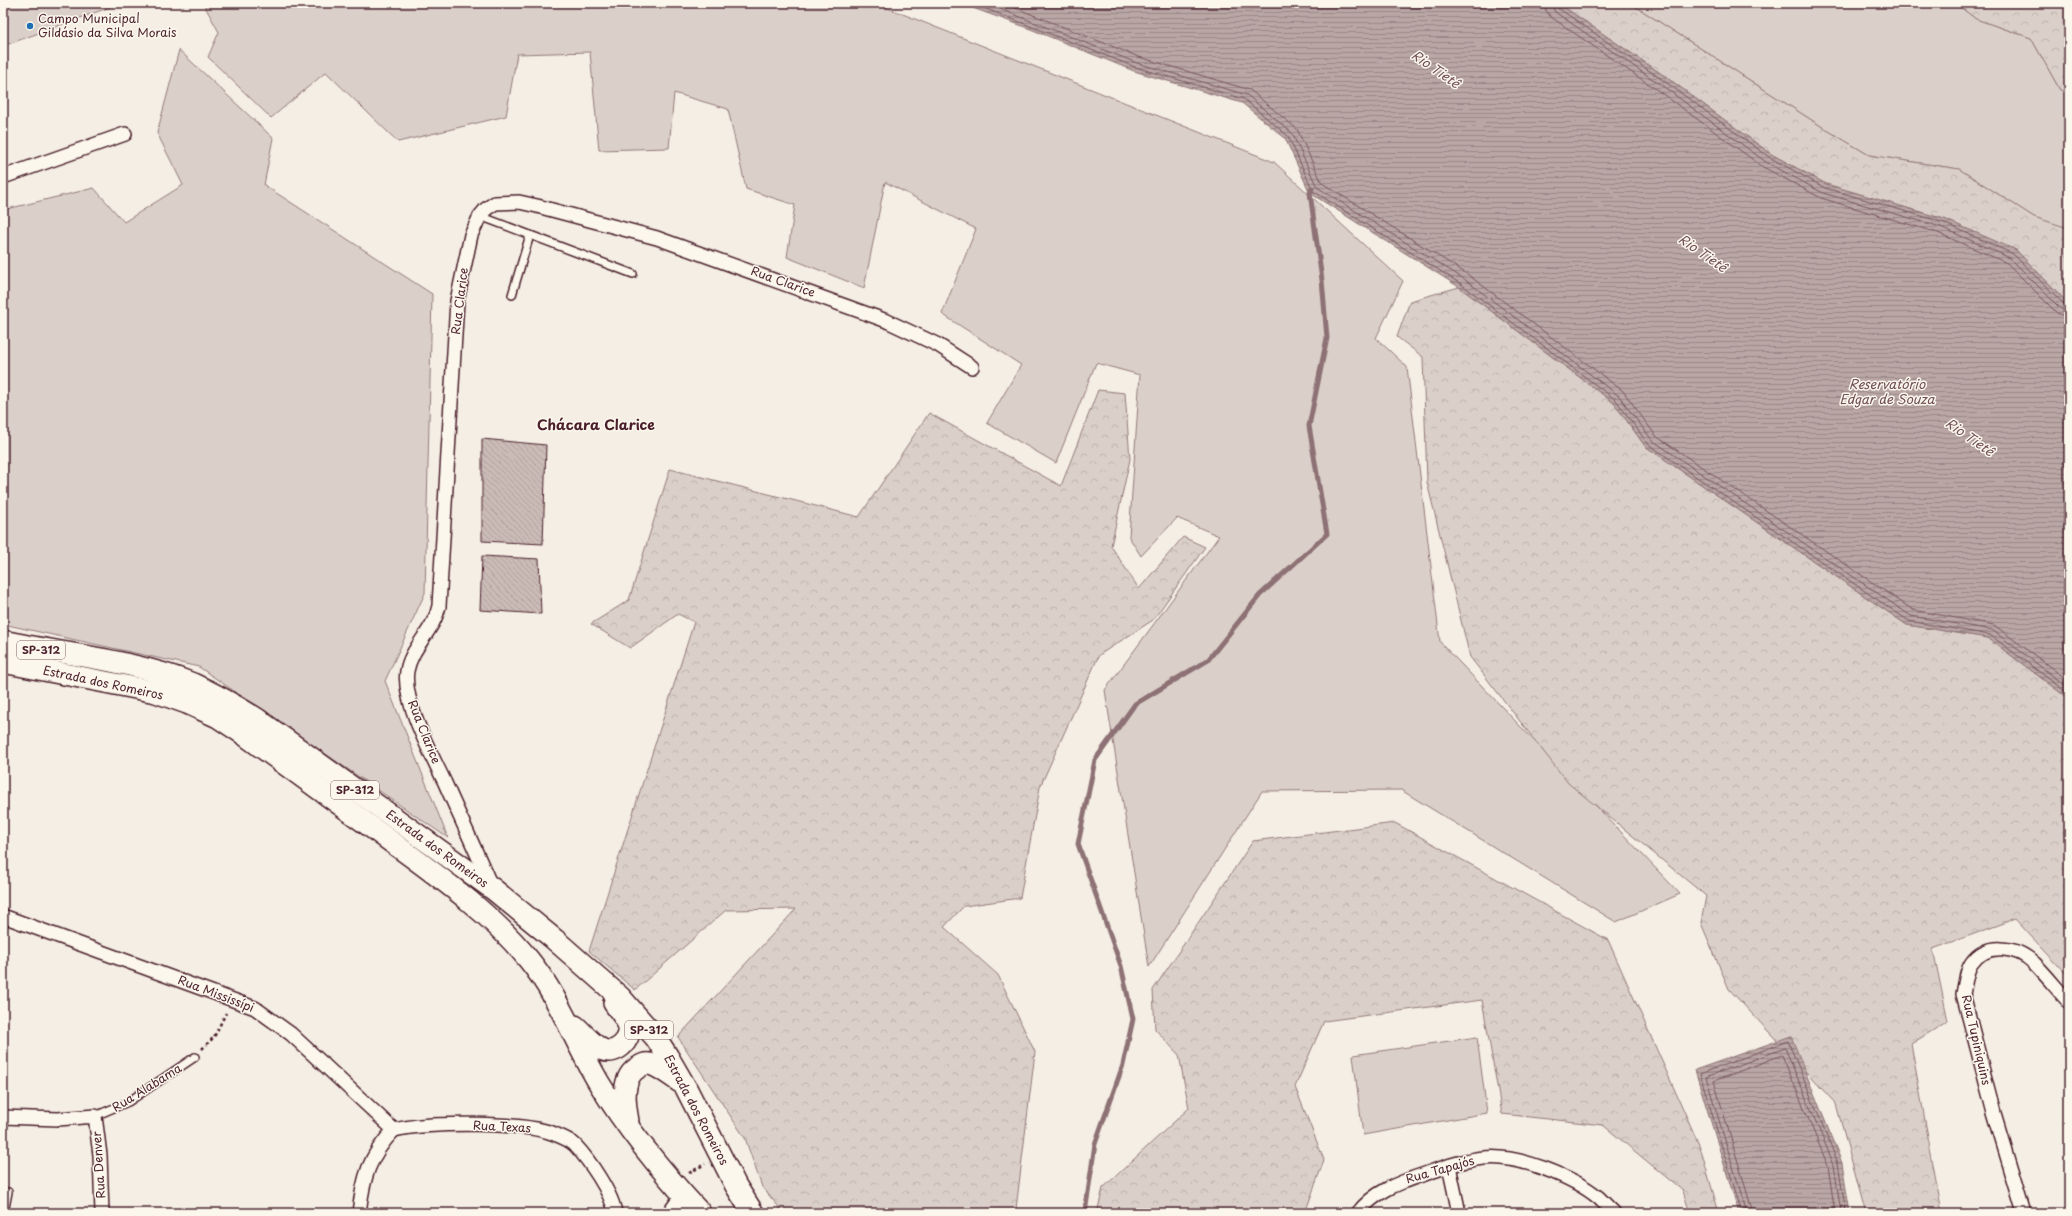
<svg xmlns="http://www.w3.org/2000/svg" width="2072" height="1216" viewBox="0 0 2072 1216" font-family="'Playpen Sans',sans-serif">
<defs>
<pattern id="forest-crowns" width="20" height="18" patternUnits="userSpaceOnUse"><rect width="20" height="18" fill="#dbd0c9"/><path d="M2 6a3 3 0 1 1 6 0M12 15a3 3 0 1 1 6 0" fill="none" stroke="#bdb2ad"/></pattern>
<pattern id="water-rules" width="6" height="5" patternUnits="userSpaceOnUse"><rect width="6" height="5" fill="#baa7a5"/><path d="M0 2.5h6" fill="none" stroke="#998787"/></pattern>
<pattern id="building-back-hatch" width="6" height="6" patternUnits="userSpaceOnUse"><rect width="6" height="6" fill="#cabbb6"/><path d="M-1 5l2 2M0 0l6 6M5-1l2 2" fill="none" stroke="#afa09d"/></pattern>
</defs>
<rect width="100%" height="100%" fill="#f4eee4"/>
<filter id="ink" filterUnits="userSpaceOnUse"><feTurbulence type="fractalNoise" baseFrequency=".025" numOctaves="2"/><feDisplacementMap in="SourceGraphic" scale="8" xChannelSelector="R" yChannelSelector="G"/><feConvolveMatrix kernelMatrix="1 2 1 2 8 2 1 2 1" color-interpolation-filters="sRGB"/></filter>
<g filter="url(#ink)">
<!-- grass -->
<g fill="#dbd0c9" stroke="#92787a">
<polygon points="3,3 112,3 113,6 3,46"/>
<polygon points="203,3 875,3 1274,162 1403,281 1376,338 1407,367 1440,642 1680,894 1616,922 1401,790 1262,791 1149,967 1105,690 1219,536 1177,518 1141,556 1129,537 1140,375 1096,363 1056,463 987,423 1021,365 942,314 976,229 885,182 864,288 787,257 795,205 746,189 728,109 674,93 669,148 599,150 590,52 517,54 506,116 398,142 326,72 271,118 208,57 219,32"/>
<polygon points="1630,3 1955,3 1976,19 2031,38 2060,90 2069,93 2069,229 2034,217 1959,169 1869,155 1827,130"/>
<polygon points="179,50 273,138 264,185 432,294 425,593 385,681 448,838 199,667 3,624 3,210 94,188 124,222 183,185 157,133"/>
<polygon points="1477,1037 1487,1113 1363,1135 1353,1055"/>
</g>
<!-- forest -->
<g fill="url(#forest-crowns)" stroke="#92787a">
<polygon points="1558,3 1630,3 1827,130 1869,155 1959,169 2034,217 2068,228 2069,304 2016,250 1944,219 1826,184 1771,154 1669,79"/>
<polygon points="1955,3 2069,3 2069,93 2060,90 2031,38 1976,19"/>
<polygon points="1459,287 1614,403 1645,446 1907,625 1988,638 2069,699 2069,977 2015,919 1933,949 1948,1021 1911,1044 1942,1213 1866,1213 1836,1104 1729,989 1701,923 1706,896 1568,783 1470,657 1427,482 1423,357 1397,337 1410,301"/>
<polygon points="1098,390 1125,393 1130,459 1111,546 1139,589 1183,537 1205,547 1153,620 1099,655 1040,787 1020,898 964,906 944,927 998,975 1035,1052 1016,1209 1018,1213 784,1213 762,1187 745,1138 678,1037 796,909 726,910 635,990 589,951 694,622 678,614 630,648 591,624 629,600 670,469 859,517 929,413 1061,486"/>
<polygon points="1395,823 1608,940 1700,1147 1719,1213 1690,1213 1683,1191 1603,1125 1502,1114 1482,1000 1324,1021 1295,1087 1324,1160 1305,1213 1097,1213 1103,1188 1189,1108 1179,1055 1155,1029 1153,990 1253,841"/>
</g>
<!-- water -->
<g fill="url(#water-rules)" stroke="#8d7174">
<polygon points="959,3 1558,3 1669,79 1771,154 1826,184 1944,219 2016,250 2069,304 2069,699 1988,638 1907,625 1645,446 1614,403 1459,287 1310,193 1285,138 1242,103 1134,71 1028,28"/>
<polygon points="1791,1036 1842,1163 1850,1213 1739,1213 1695,1070"/>
</g>
<g fill="none" stroke-linecap="round" stroke-linejoin="round">
<!-- shore -->
<g stroke="#77555c" stroke-width="1">
<polyline points="971,3 1135,67 1244,99 1288,136 1313,191 1461,284 1616,400 1648,444 1909,621 1990,635 2069,694"/>
<polyline points="985,3 1137,63 1247,95 1292,133 1317,187 1464,279 1619,396 1652,440 1911,616 1992,630 2069,688"/>
<polyline points="1003,3 1139,57 1250,90 1297,129 1322,183 1467,274 1623,391 1656,436 1913,610 1994,625 2069,681"/>
<polyline points="1545,3 1546,11 1551,17 1660,92 1763,167 1821,198 1938,233 2007,263 2057,313 2069,318"/>
<polyline points="1551,3 1555,12 1664,87 1766,162 1823,193 1941,227 2010,258 2061,309 2069,312"/>
<polyline points="1556,3 1558,8 1667,83 1769,157 1825,188 1942,222 2013,254 2065,305 2069,307"/>
<polyline points="1742,1213 1700,1074 1788,1041 1838,1163 1846,1213"/>
<polyline points="1747,1213 1706,1077 1785,1048 1834,1165 1841,1213"/>
<polyline points="1753,1213 1714,1081 1782,1055 1828,1166 1835,1213"/>
</g>
<!-- stream -->
<polyline stroke="#8d7174" stroke-width="5" points="1085,1213 1095,1144 1123,1065 1133,1019 1121,966 1078,844 1095,760 1135,704 1208,660 1260,595 1327,534 1309,426 1327,338 1322,280 1310,193 1312,188"/>
</g>
<!-- building -->
<g fill="url(#building-back-hatch)" stroke="#4a1f2b">
<polygon points="482,439 546,445 543,544 482,541"/>
<polygon points="482,556 539,559 541,614 480,610"/>
</g>
<g fill="none" stroke-linecap="round" stroke-linejoin="round">
<defs>
<g id="service">
<polyline points="480,216 633,274"/>
<polyline points="512,295 530,235"/>
<polyline points="95,1116 128,1102 195,1057"/>
<polyline points="4,1213 8,1192"/>
</g>
<g id="minor">
<polyline points="3,177 125,134"/>
<path d="M491,886C476,851 460,817 445,783C432,755 402,701 407,671C411,647 434,631 439,606L457,301L471,235L480,216L486,209L495,203L519,202L537,206L657,238L887,321L938,345L972,367"/>
<polyline points="3,916 255,1008 291,1034 394,1130"/>
<polyline points="3,1117 58,1119 95,1116 100,1155 102,1213"/>
<path d="M394,1130C426,1122 527,1121 557,1135C562,1137 571,1141 575,1145C589,1160 612,1193 615,1213"/>
<polyline points="1449,1166 1459,1213"/>
<path d="M359,1213C363,1178 369,1156 394,1130"/>
<polyline points="669,1213 683,1194"/>
<path d="M1358,1213C1374,1192 1398,1183 1422,1175C1442,1168 1463,1160 1484,1158C1517,1154 1574,1177 1599,1198C1604,1203 1609,1208 1614,1213"/>
<path d="M2024,1213L1994,1113L1963,994C1965,985 1966,972 1971,964C1986,942 2016,946 2034,963C2046,975 2057,989 2069,1002"/>
</g>
<g id="primary">
<path d="M3,641C65,655 134,660 193,684C215,694 236,706 257,719L493,889L554,939L620,997L656,1038L668,1057L686,1088L736,1186L753,1213"/>
<path d="M3,662L156,692L187,703L218,717L245,735C293,770 341,805 389,840C438,876 491,913 529,960C559,997 575,1042 599,1083C627,1129 663,1173 700,1213"/>
<path d="M575,1026C583,1033 593,1046 603,1050C616,1055 631,1041 629,1027C627,1019 619,1010 614,1003"/>
<path d="M628,1121C625,1105 620,1077 639,1067C643,1064 648,1063 653,1065C663,1069 671,1076 680,1082"/>
</g>
</defs>
<!-- service casing -->
<use href="#service" stroke="#4a1f2b" stroke-width="10"/>
<!-- minor casing -->
<use href="#minor" stroke="#4a1f2b" stroke-width="16"/>
<!-- primary casing -->
<use href="#primary" stroke="#4a1f2b" stroke-width="24"/>
<!-- path -->
<g stroke="#4a1f2b" stroke-width="2.5" stroke-dasharray="3 3" stroke-linecap="butt">
<polyline points="202,1049 214,1037 226,1013"/>
<polyline points="689,1173 705,1164"/>
</g>
<!-- service -->
<use href="#service" stroke="#fbf7ec" stroke-width="7"/>
<!-- minor -->
<use href="#minor" stroke="#fbf7ec" stroke-width="13"/>
<!-- primary -->
<use href="#primary" stroke="#fbf7ec" stroke-width="21"/>
</g>
</g>
<!-- markers -->
<circle fill="#1f6fb2" stroke="#fbf7ec" stroke-width="1.5" cx="30" cy="26" r="4"/>
<g text-anchor="middle" stroke-width="3" stroke-linejoin="round" paint-order="stroke">
<!-- shield labels -->
<g fill="#fbf7ec" stroke="#7f6065" stroke-width="1">
<rect x="17" y="641" width="48" height="18" rx="3"/>
<rect x="331" y="781" width="48" height="18" rx="3"/>
<rect x="625" y="1021" width="48" height="18" rx="3"/>
</g>
<g font-size="11" font-weight="bold" fill="#4a1f2b">
<text x="41" y="654">SP-312</text>
<text x="355" y="794">SP-312</text>
<text x="649" y="1034">SP-312</text>
</g>
<!-- poi labels -->
<g font-size="12" fill="#4a1f2b" stroke="#fbf7ec" text-anchor="start">
<text x="38" y="23">Campo Municipal<tspan x="38" dy="14">Gildásio da Silva Morais</tspan></text>
</g>
<!-- street labels -->
<g font-size="12" fill="#4a1f2b" stroke="#fbf7ec">
<text transform="translate(783 282) rotate(20)" y="4">Rua Clarice</text>
<text transform="translate(460 301) rotate(-83)" y="4">Rua Clarice</text>
<text transform="translate(103 683) rotate(12)" y="4">Estrada dos Romeiros</text>
<text transform="translate(424 732) rotate(68)" y="4">Rua Clarice</text>
<text transform="translate(437 849) rotate(36)" y="4">Estrada dos Romeiros</text>
<text transform="translate(216 994) rotate(21)" y="4">Rua Mississípi</text>
<text transform="translate(1976 1040) rotate(77)" y="4">Rua Tupiniquins</text>
<text transform="translate(147 1088) rotate(-32)" y="4">Rua Alabama</text>
<text transform="translate(696 1110) rotate(62)" y="4">Estrada dos Romeiros</text>
<text transform="translate(502 1127) rotate(3)" y="4">Rua Texas</text>
<text transform="translate(99 1165) rotate(-94)" y="4">Rua Denver</text>
<text transform="translate(1440 1170) rotate(-16)" y="4">Rua Tapajós</text>
</g>
<!-- water labels -->
<g font-size="13" font-style="italic" fill="#714f56" stroke="#fbf7ec">
<text transform="translate(1436 69) rotate(35)" y="5">Rio Tietê</text>
<text transform="translate(1703 253) rotate(35)" y="5">Rio Tietê</text>
<text x="1887" y="389">Reservatório<tspan x="1887" dy="15">Edgar de Souza</tspan></text>
<text transform="translate(1970 437) rotate(35)" y="5">Rio Tietê</text>
</g>
<!-- quarter labels -->
<g font-size="14" font-weight="bold" fill="#4a1f2b" stroke="#fbf7ec">
<text x="596" y="430">Chácara Clarice</text>
</g>
</g>
<!-- margin -->
<rect width="2072" height="1216" fill="none" stroke="#fbf7ec" stroke-width="16"/>
<rect x="8" y="8" width="2056" height="1200" fill="none" stroke="#4a1f2b" stroke-width="1.5" filter="url(#ink)"/>
</svg>
